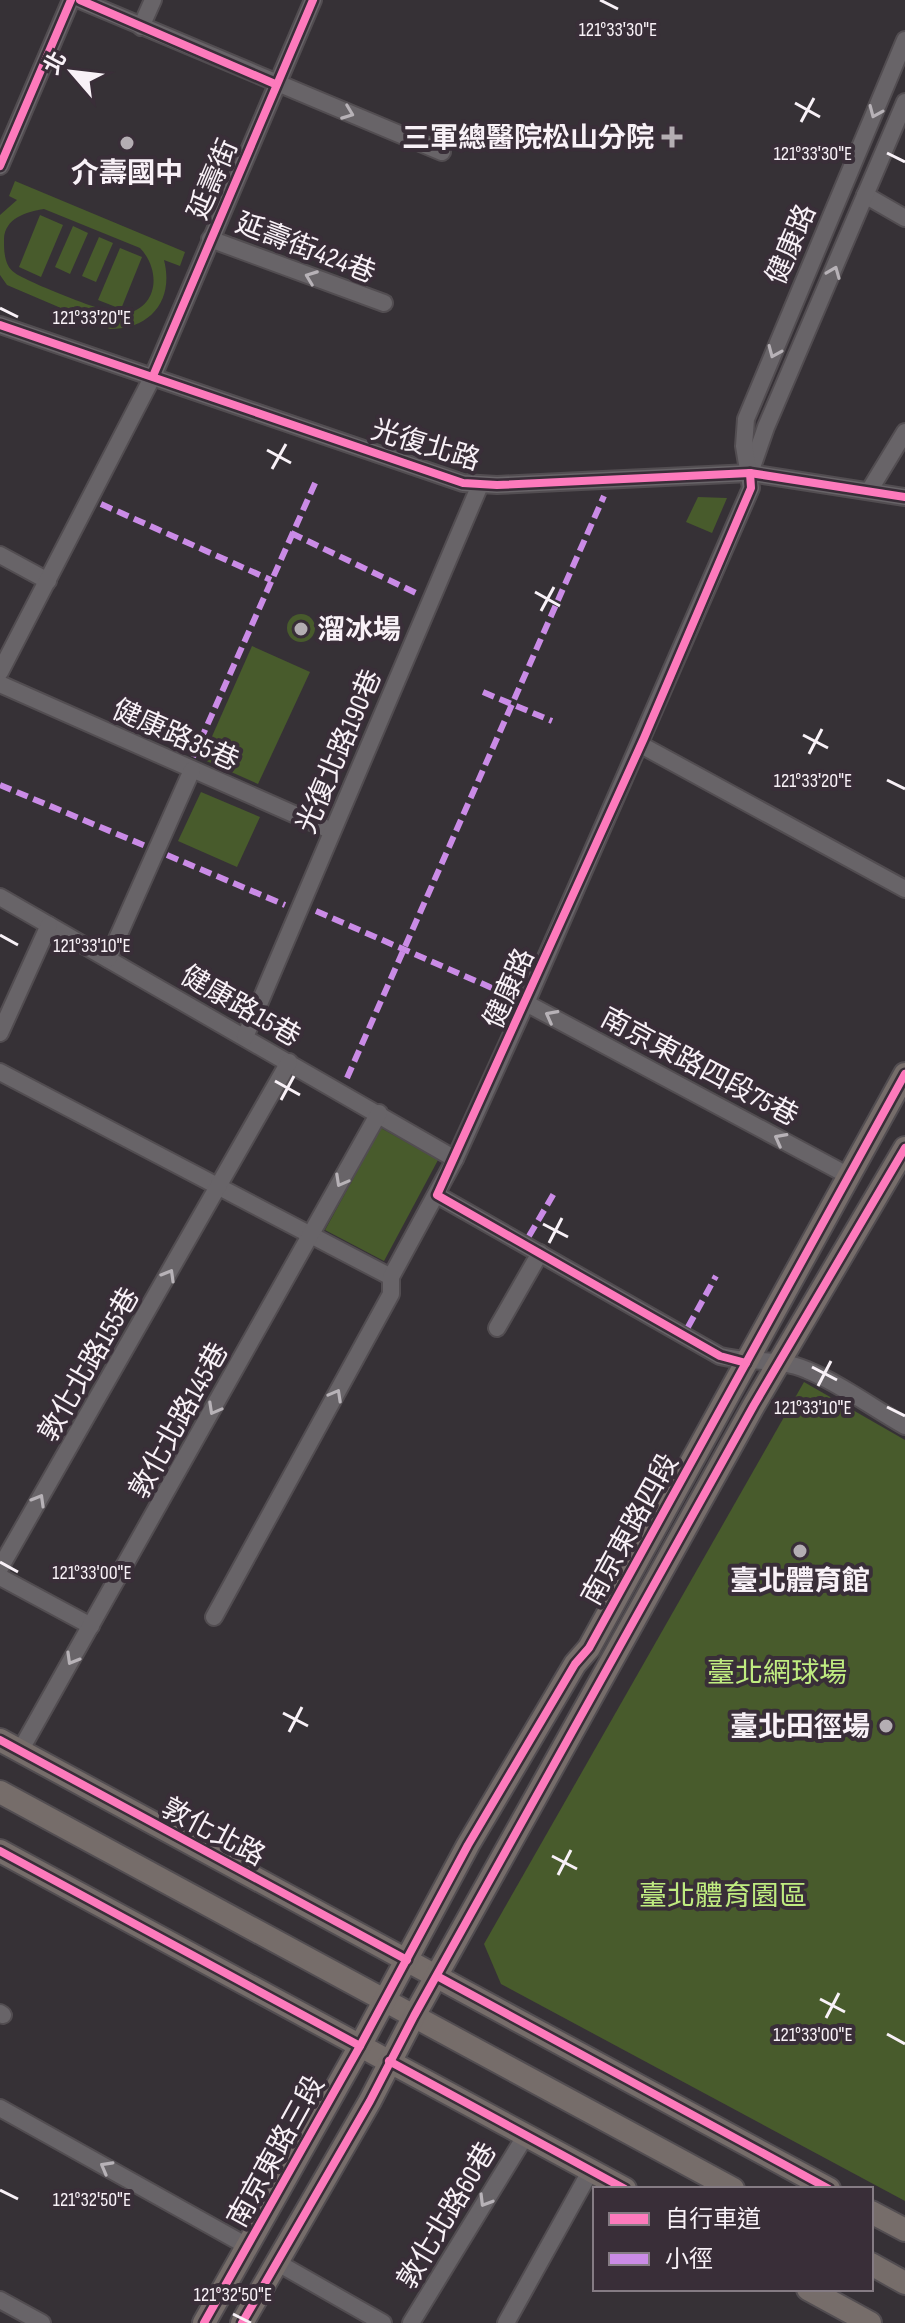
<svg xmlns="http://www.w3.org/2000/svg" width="905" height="2323" viewBox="0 0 905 2323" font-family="'Sofia Sans Condensed','Noto Sans TC',sans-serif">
<rect width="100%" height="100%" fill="#363136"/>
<!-- green -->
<g fill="#485b2c" fill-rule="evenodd">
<path d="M15,181L185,252L180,266L164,260C174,299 152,329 110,329L7,285L0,275V215L17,200L9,196ZM44,209L140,248C161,270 159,308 124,314C112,316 27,282 15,273C4,266 4,251 4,239C5,218 26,212 44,209Z"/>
<polygon points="40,215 63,225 41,277 19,267"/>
<polygon points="73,226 88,233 70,274 55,267"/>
<polygon points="99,237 113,243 96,282 82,276"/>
<polygon points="120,248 142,257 121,309 98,300"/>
<polygon points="698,497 727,498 712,533 686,522"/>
<circle cx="301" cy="628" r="14"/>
<polygon points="252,646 310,672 258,784 202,759"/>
<polygon points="201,792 260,817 237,867 178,841"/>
<polygon points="381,1128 438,1160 384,1261 325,1230"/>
<polygon points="804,1382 905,1440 905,2201 501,1984 484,1944"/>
</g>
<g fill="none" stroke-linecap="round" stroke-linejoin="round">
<defs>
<g id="minor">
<polyline points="80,0 442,152"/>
<polyline points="141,27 153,0"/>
<polyline points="0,166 71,0"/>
<polyline points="865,195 905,218"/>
<polyline points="210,239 384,303"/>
<polyline points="0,325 463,483 497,485 750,473 905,497"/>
<polyline points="750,473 766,427 905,102"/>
<polyline points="869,491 905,432"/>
<polyline points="0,555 48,581"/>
<polyline points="0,672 153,376 313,0"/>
<polyline points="0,684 332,831"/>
<polyline points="641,745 905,889"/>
<polyline points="0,897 455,1159"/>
<polyline points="108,959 192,770"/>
<polyline points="526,1003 849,1176"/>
<polyline points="0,1033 49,925"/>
<polyline points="245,1037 480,485"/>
<polyline points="0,1072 391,1277"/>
<path d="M437,1195L720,1356C748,1363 780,1358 807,1370C841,1384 873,1408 905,1426"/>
<polyline points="497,1328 540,1253"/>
<polyline points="0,1568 289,1062"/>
<polyline points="0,1577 91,1626"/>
<polyline points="214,1617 391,1294 391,1277 455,1159 526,1003 751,488 744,446 746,419 905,40"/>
<polyline points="20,1751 379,1113"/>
<polyline points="0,2013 3,2015"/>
<polyline points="0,2108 247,2246"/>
<polyline points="278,2263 383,2323"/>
<polyline points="0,2300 42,2323"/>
<polyline points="411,2323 526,2135"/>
<polyline points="506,2323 591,2170"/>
</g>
<g id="major">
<polyline points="0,1740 829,2189"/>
<polyline points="0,1792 733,2189"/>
<polyline points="0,1851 625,2189"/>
<polyline points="871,2212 905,2230"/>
<polyline points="871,2264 905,2283"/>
<polyline points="808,2289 870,2323"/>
<polyline points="204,2323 360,2046 468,1845 575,1664 589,1648 905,1074"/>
<polyline points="242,2323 370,2101 414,2016 754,1405 905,1148"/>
</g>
</defs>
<!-- minor casing -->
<use href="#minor" stroke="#524d51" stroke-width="20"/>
<!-- major casing -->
<use href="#major" stroke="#524d51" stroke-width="26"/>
<!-- minor -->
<use href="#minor" stroke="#686468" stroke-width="16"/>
<!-- major -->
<use href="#major" stroke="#766d6a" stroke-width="22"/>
<!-- quiet -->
<g stroke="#ca8be6" stroke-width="6" stroke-dasharray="12 6" stroke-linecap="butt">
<polyline points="101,504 271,580"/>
<polyline points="291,533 418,594"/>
<polyline points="483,692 552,721"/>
<polyline points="193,757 316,481"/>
<polyline points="0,785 148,847"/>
<polyline points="167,855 285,905"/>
<polyline points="316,911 499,991 512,988"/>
<polyline points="347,1078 604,496"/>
<polyline points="529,1236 556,1190"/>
<polyline points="688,1327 716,1276"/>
</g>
<defs>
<g id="cycleway">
<polyline points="80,0 275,84"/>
<polyline points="0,166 71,0"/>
<polyline points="0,325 463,483 497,485 750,473 905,497"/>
<polyline points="153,376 313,0"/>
<polyline points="746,1363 720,1356 437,1195 644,738 751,488 750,473"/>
<polyline points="0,1740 407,1960"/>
<polyline points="0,1851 360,2046"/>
<polyline points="437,1976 829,2189"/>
<polyline points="389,2061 625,2189"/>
<polyline points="204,2323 360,2046 468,1845 575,1664 589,1648 905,1074"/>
<polyline points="242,2323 370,2101 414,2016 754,1405 905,1148"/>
</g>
</defs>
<!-- cycleway casing -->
<use href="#cycleway" stroke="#392e38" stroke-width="13"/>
<!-- cycleway -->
<use href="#cycleway" stroke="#fd7abc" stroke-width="8"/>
</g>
<!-- one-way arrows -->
<defs><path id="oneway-chevron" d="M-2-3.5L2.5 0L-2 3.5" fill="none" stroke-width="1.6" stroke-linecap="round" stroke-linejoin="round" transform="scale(2)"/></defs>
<g stroke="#b7b2b7">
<use href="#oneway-chevron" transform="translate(875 112) rotate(113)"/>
<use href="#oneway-chevron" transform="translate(348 113) rotate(21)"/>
<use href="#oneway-chevron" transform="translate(834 272) rotate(-68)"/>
<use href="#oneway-chevron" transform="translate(311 277) rotate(-159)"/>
<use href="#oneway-chevron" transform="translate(774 352) rotate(113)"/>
<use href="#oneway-chevron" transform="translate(551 1016) rotate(-152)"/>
<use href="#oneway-chevron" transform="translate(780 1139) rotate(-152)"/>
<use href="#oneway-chevron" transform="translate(341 1181) rotate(119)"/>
<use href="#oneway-chevron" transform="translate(169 1275) rotate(-60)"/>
<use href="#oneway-chevron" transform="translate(336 1395) rotate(-61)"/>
<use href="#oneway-chevron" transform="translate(214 1409) rotate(119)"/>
<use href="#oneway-chevron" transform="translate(39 1500) rotate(-60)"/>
<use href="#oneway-chevron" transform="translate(72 1659) rotate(120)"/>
<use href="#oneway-chevron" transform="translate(106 2167) rotate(-151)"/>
<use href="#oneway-chevron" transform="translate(485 2201) rotate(121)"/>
</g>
<!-- ticks -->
<path fill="none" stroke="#f8f1f7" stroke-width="3" d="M600,0L618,9M795,103L820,117M801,122L814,98M887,153L905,162M0,308L18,317M267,450L291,463M272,469L286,444M535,592L560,606M541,611L554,587M803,735L828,748M809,754L822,729M887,780L905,789M0,935L18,945M275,1081L300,1095M281,1100L294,1076M543,1224L568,1237M549,1243L562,1218M812,1367L837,1380M818,1386L831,1361M887,1407L905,1416M0,1562L18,1572M283,1713L308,1726M289,1732L302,1707M552,1856L577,1869M558,1875L571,1850M820,1999L845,2012M826,2018L839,1993M887,2034L905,2044M0,2190L18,2199M233,2314L251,2323"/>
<!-- markers -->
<g fill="#b4aeb3" stroke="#392e38" stroke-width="3">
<path d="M668 125h8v8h8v8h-8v8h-8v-8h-8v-8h8z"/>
<circle cx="127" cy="143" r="8"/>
<circle cx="301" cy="629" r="8"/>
<circle cx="800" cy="1551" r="8"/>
<circle cx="886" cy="1726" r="8"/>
</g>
<g text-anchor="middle" stroke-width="8" stroke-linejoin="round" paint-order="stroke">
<!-- poi labels -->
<g font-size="28" font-weight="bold" fill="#f8f1f7" stroke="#392e38" text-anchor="end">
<text x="654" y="147">三軍總醫院松山分院</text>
<text x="127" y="182" text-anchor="middle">介壽國中</text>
<text x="317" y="639" text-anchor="start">溜冰場</text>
<text x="800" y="1590" text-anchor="middle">臺北體育館</text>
<text x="870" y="1736">臺北田徑場</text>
</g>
<!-- street labels -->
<g font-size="28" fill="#f8f1f7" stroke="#392e38">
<text transform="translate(212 179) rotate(-67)" y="10">延壽街</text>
<text transform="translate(790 244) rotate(-67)" y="10">健康路</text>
<text transform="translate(306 247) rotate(21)" y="10">延壽街424巷</text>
<text transform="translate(426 444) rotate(17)" y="10">光復北路</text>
<text transform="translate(176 734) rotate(24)" y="10">健康路35巷</text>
<text transform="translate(338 751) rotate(-67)" y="10">光復北路190巷</text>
<text transform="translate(508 988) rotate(-66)" y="10">健康路</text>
<text transform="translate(241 1005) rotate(30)" y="10">健康路15巷</text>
<text transform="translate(700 1066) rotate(28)" y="10">南京東路四段75巷</text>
<text transform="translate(88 1364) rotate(-60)" y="10">敦化北路155巷</text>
<text transform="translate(178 1420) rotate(-61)" y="10">敦化北路145巷</text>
<text transform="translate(629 1529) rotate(-61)" y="10">南京東路四段</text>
<text transform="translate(214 1831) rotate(28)" y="10">敦化北路</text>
<text transform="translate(275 2151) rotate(-61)" y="10">南京東路三段</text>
<text transform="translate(446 2215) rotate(-59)" y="10">敦化北路60巷</text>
</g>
<!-- park labels -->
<g font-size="28" fill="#bfec80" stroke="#392e38">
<text x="777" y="1682">臺北網球場</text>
<text x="723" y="1905">臺北體育園區</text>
</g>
</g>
<g font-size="20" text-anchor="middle" fill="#f8f1f7" stroke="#392e38" stroke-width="8" stroke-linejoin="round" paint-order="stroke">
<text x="618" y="36">121°33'30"E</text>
<text x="813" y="160">121°33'30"E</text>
<text x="92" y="324">121°33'20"E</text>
<text x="813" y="787">121°33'20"E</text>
<text x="92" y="952">121°33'10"E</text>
<text x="813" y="1414">121°33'10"E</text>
<text x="92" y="1579">121°33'00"E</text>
<text x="813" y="2041">121°33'00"E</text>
<text x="92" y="2206">121°32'50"E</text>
<text x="233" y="2301">121°32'50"E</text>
</g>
<!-- legend -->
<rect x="593" y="2187" width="280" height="104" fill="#392e38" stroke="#857c84" stroke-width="2"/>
<rect x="609" y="2213" width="40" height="12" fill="#fd7abc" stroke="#857c84" stroke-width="2"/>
<text x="665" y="2227" font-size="24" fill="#f8f1f7">自行車道</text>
<rect x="609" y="2253" width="40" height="12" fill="#ca8be6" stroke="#857c84" stroke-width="2"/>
<text x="665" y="2267" font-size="24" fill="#f8f1f7">小徑</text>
<!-- north arrow -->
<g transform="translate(72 72) rotate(298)" stroke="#392e38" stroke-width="6" paint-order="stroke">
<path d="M0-6L14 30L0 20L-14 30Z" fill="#f8f1f7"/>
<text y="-12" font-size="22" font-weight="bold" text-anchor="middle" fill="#f8f1f7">北</text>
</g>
</svg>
